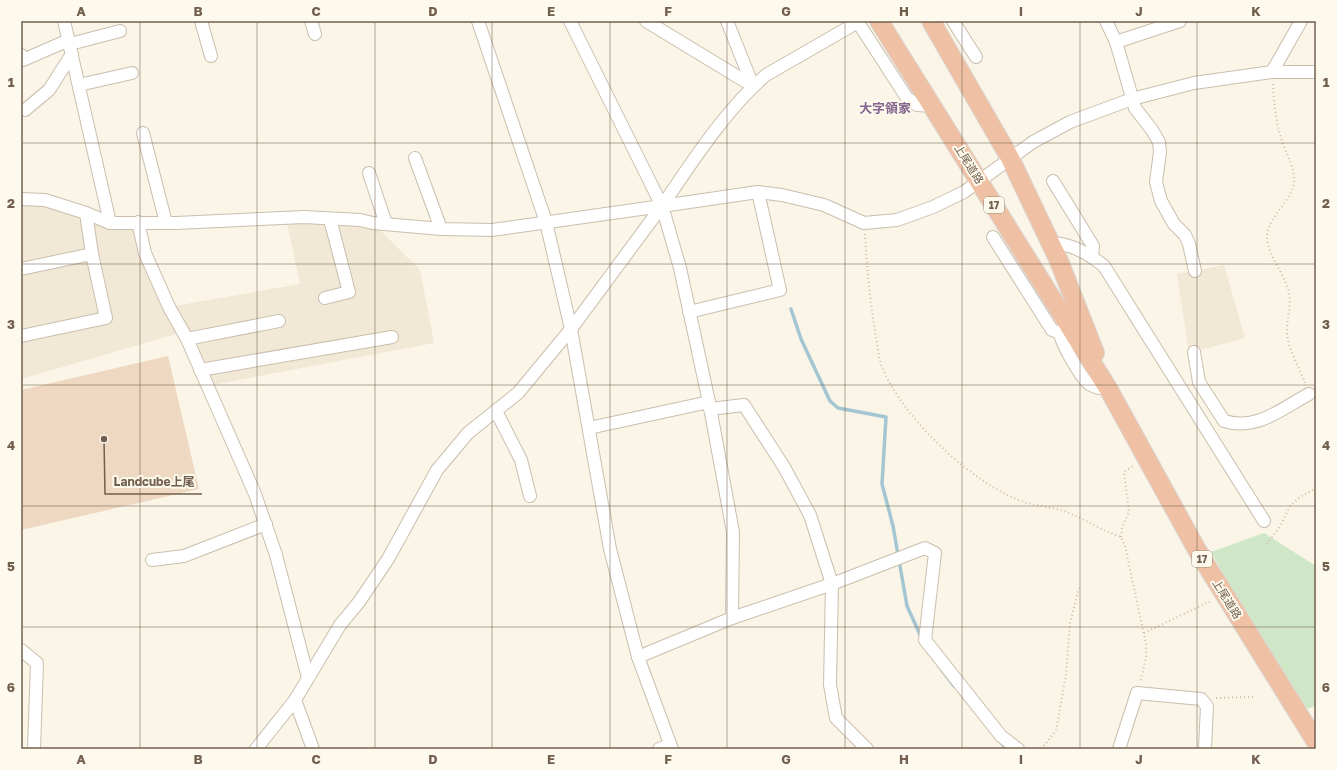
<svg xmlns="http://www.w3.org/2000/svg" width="1337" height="770" viewBox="0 0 1337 770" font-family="'Golos Text','Noto Sans JP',sans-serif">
<rect width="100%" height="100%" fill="#faf5e7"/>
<!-- residential -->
<g fill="#f1e8d6">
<polygon points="21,199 138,222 169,307 300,284 286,218 373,223 420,270 434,343 207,386 183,332 21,379"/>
<polygon points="1224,265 1245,338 1189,353 1177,274"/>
</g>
<!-- green -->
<polygon fill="#d0e7c7" points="1264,533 1316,566 1316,706 1307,709 1243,608 1211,552"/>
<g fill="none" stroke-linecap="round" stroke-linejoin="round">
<!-- stream -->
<g stroke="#a4c6d3" stroke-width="3.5">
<polyline points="791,309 801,339 830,401 838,408 886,417 882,484 893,526 907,606 922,639"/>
<polyline points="938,665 954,686"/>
<polyline points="1000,741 1006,749"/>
</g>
</g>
<!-- building -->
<polygon fill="#eed8c1" points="168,356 199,489 21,530 21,390"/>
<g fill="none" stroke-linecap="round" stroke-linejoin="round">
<defs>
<g id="minor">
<path d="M64,21L110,223H176L304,217L360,220L373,223L441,229L492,230L662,206C692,162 726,109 766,75L858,22"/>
<polyline points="201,21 211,56"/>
<polyline points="311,21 315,34"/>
<polyline points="478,21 546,222 571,329 610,549 638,657 672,749"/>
<polyline points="570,21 662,206 680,268 709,402 733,532 732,618"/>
<polyline points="646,21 753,86"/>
<polyline points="727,21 753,86"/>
<polyline points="857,21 907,98 917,105 932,106"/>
<polyline points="953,21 976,57"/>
<polyline points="1106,21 1116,42 1135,108 1152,130 1159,142 1160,152 1156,182 1161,201 1174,224 1185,235 1189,244 1195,271"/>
<polyline points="1116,42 1180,21"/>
<polyline points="70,44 120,31"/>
<polyline points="21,55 23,60 69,40"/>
<polyline points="1272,72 1301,21"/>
<polyline points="79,85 132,73"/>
<polyline points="25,110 49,90 72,54"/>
<polyline points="143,133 166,223"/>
<polyline points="415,158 441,229"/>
<polyline points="369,173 386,224"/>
<polyline points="1053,181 1093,246 1092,256"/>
<polyline points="21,199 45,200 86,213 92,254 106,318 21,336"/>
<polyline points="86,213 110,223"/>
<polyline points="138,222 145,253 169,307 187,339 255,494 276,555 308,678"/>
<polyline points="993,237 1052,330 1060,333"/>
<path d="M1051,243C1071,243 1089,254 1104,266L1264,521"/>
<polyline points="21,269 92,254"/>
<polyline points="325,298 349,292 330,219"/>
<polyline points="689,312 780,290 758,192"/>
<path d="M1064,328L1060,333C1061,343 1080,376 1088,383C1093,388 1102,388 1109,390"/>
<polyline points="187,339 279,321"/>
<path d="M1194,352L1199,382L1224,421C1257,431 1281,409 1309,394"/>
<polyline points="200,370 392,337"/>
<polyline points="710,409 744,405 784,467 810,515 832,584 830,685 836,718 867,749"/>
<polyline points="496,411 521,460 530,496"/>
<polyline points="589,428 709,402"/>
<polyline points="152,560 184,556 266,524"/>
<polyline points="21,650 37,663 34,749"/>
<polyline points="638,657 732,618 832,584 925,548 935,553 925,640 1001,736 1018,749"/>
<polyline points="295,700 313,749"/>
<polyline points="256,749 295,700 340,625 359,602 388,559 437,470 468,433 518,393 571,329 662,206 758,192 782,195 824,205 864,223 897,220 933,207 964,192 1033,142 1070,122 1132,99 1194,83 1272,72 1316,72"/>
<polyline points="659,749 670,745"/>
<polyline points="1119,749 1137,693 1201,699 1207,706 1205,749"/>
</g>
<g id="highway">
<polyline points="879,21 1109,390 1197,550 1316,742"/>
<polyline points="931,21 1010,158 1059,261 1095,353"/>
</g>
</defs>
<!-- minor casing -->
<use href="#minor" stroke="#cbbeae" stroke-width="14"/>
<!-- highway casing -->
<use href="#highway" stroke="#dad5d1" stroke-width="20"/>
<!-- path -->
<g stroke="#d2bca4" stroke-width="2" stroke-dasharray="1 3" stroke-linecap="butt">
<path d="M1273,84C1274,105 1276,124 1283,144C1287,156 1294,166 1294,179C1296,197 1268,216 1267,236C1267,254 1283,272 1288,289C1293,305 1286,319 1287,334C1288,349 1300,369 1305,383"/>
<path d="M865,234C867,269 870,303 876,337C878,346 878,357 882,367C902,417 973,485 1024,502C1039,507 1057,507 1071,514C1088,521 1103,531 1121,537L1125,546L1146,644V657L1140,683"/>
<polyline points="1121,537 1122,527 1129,512 1124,472 1134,465"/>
<polyline points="1267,544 1281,525 1290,506 1300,497 1316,488"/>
<polyline points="1144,633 1211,601"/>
<polyline points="1216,698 1254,697"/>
<polyline points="1041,749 1056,731 1066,675 1070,623 1079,588"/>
</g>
<!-- minor -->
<use href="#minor" stroke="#fff" stroke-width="12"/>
<!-- highway -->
<use href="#highway" stroke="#efc0a3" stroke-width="18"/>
</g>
<!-- grid -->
<path fill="none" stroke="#725f4e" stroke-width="1" stroke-opacity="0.55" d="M140,21V749M257,21V749M375,21V749M492,21V749M610,21V749M727,21V749M845,21V749M962,21V749M1080,21V749M1197,21V749M21,143H1316M21,264H1316M21,385H1316M21,506H1316M21,627H1316"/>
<g text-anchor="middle" stroke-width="4" stroke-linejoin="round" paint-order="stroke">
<!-- shield labels -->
<g fill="#fdf9ed" stroke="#9c8d7e" stroke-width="1">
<rect x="984" y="197" width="20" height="16" rx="3"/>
<rect x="1192" y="551" width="20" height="16" rx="3"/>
</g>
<g font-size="10" font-weight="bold" fill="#725f4e">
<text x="994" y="209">17</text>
<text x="1202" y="563">17</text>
</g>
<!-- street labels -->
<g font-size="11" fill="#725f4e" stroke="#fdf9ed">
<text transform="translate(969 164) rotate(58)" y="4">上尾道路</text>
<text transform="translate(1227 599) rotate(58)" y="4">上尾道路</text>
</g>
<!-- quarter labels -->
<g font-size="13" font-weight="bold" fill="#85668e" stroke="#fdf9ed">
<text x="885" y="113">大字領家</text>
</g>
</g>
<!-- callouts -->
<path fill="none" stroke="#725f4e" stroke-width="1.5" d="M104 439L105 494H202"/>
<circle fill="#725f4e" stroke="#fdf9ed" stroke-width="1.5" cx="104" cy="439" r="4"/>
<g font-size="12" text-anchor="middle" font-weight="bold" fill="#725f4e" stroke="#fdf9ed" stroke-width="4" stroke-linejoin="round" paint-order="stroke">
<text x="154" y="486">Landcube上尾</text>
</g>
<!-- border -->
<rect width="1337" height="770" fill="none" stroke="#fdf9ed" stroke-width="44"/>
<rect x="22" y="22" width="1293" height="726" fill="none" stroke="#725f4e" stroke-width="1.5"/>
<g font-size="13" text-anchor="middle" font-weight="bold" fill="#725f4e">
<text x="81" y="16">A</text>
<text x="198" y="16">B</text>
<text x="316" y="16">C</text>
<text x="433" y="16">D</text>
<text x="551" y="16">E</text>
<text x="668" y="16">F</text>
<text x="786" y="16">G</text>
<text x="904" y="16">H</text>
<text x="1021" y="16">I</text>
<text x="1139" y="16">J</text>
<text x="1256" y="16">K</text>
<text x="11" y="87">1</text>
<text x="1326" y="87">1</text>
<text x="11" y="208">2</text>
<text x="1326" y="208">2</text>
<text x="11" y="329">3</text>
<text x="1326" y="329">3</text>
<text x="11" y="450">4</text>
<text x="1326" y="450">4</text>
<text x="11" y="571">5</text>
<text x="1326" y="571">5</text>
<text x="11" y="692">6</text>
<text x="1326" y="692">6</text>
<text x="81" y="764">A</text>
<text x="198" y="764">B</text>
<text x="316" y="764">C</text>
<text x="433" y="764">D</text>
<text x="551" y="764">E</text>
<text x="668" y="764">F</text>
<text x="786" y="764">G</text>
<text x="904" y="764">H</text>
<text x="1021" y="764">I</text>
<text x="1139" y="764">J</text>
<text x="1256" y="764">K</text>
</g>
</svg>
